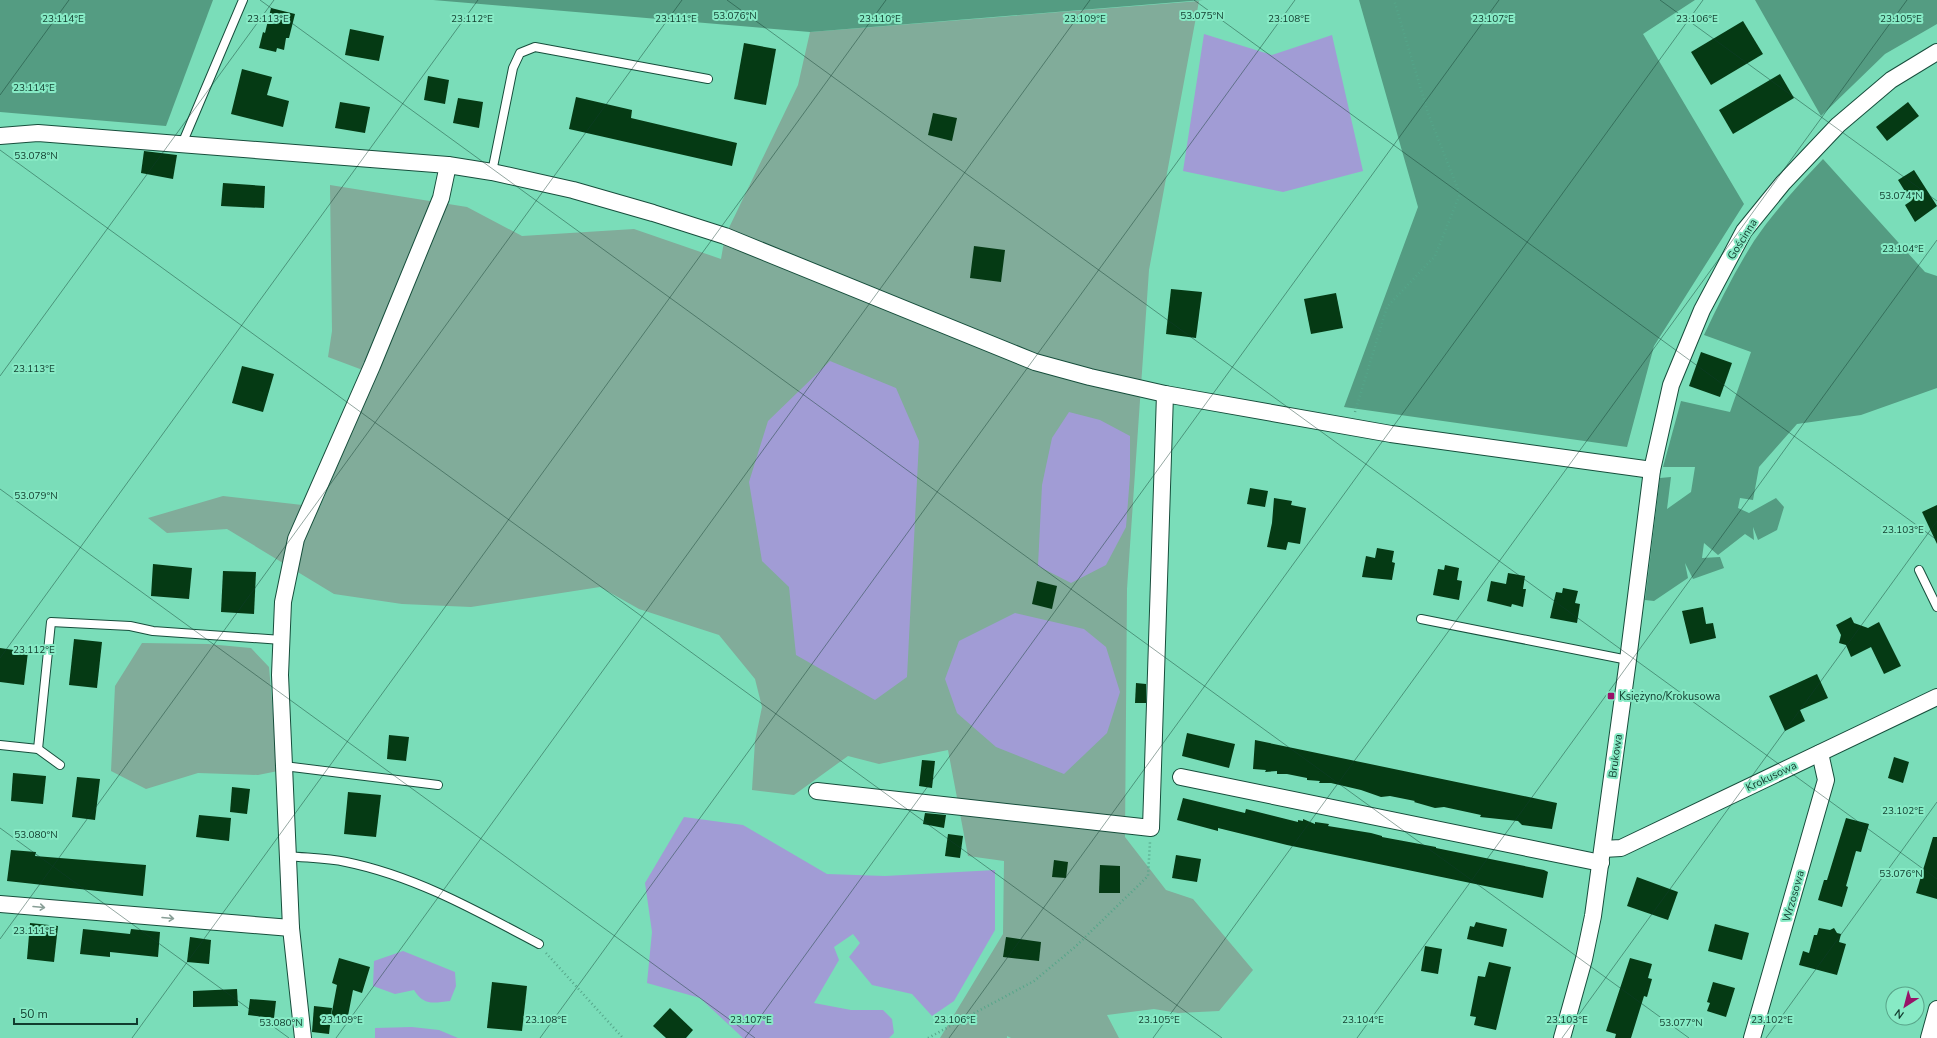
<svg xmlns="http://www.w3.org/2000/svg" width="1937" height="1038" viewBox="0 0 1937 1038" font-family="'Nunito Sans',sans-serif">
<rect width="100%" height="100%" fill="#7addb9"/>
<!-- green -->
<g fill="#81ac9a">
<polygon points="1199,1 1149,270 1127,589 1125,837 1166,890 1193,899 1253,970 1219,1011 1178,1013 1154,1009 1107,1015 1119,1038 1011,1038 1007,1036 1007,1038 940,1038 1003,934 1004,861 968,856 948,750 879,764 848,756 794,795 752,790 755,741 762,707 755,679 719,635 639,609 600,587 471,607 402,604 334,594 227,529 167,533 148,518 223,496 320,507 376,375 328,357 332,331 330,185 467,207 522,236 634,229 721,259 725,236 798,85 810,32"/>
<polygon points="142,643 208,644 251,648 269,667 278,771 258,775 198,773 146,789 111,771 115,686"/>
</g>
<!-- forest -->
<g fill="#549c82">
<polygon points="0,0 213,0 166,126 0,112"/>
<polygon points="433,0 1203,0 810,32"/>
<polygon points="1359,0 1695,0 1643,34 1744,204 1654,346 1627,447 1344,407 1418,207"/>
<polygon points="1755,0 1937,0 1937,24 1885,54 1821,116"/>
<path d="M1823,159L1925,272L1937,276V388L1861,415L1797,424L1759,467L1753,500L1740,498L1738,508L1749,513L1776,498L1784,507L1777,530L1758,540L1753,527L1754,540L1745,534L1718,555L1704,543L1702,558L1720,557L1724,568L1693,579L1685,563L1688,578L1654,601L1645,600L1660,478L1671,477L1667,509L1691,492L1695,467H1663L1681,401L1730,412L1751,352L1704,335C1719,303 1735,271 1754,241C1772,214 1800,183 1823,159Z"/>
</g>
<!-- water -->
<g fill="#a19cd5">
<polygon points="1204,34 1272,55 1332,35 1363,171 1283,192 1183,171"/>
<polygon points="830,361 896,388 919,441 907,677 875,700 796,655 789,587 762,561 749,482 768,421"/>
<polygon points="1069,412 1100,420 1130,436 1130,476 1126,527 1106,565 1071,583 1038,566 1042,485 1052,438"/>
<polygon points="1015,613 1084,629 1106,647 1120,692 1107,733 1064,774 996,747 957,713 945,679 959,641"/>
<polygon points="684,817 743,825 827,874 885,876 995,870 995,930 954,1001 932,1016 912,994 872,985 849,957 860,943 853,934 834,947 839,960 814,1003 851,1010 883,1010 892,1019 894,1033 889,1038 743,1038 700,998 647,983 652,932 645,883"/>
<path d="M403,951L455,972L456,986L450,1001C433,1003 424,1006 414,990L395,994L373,986L374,961Z"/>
<polygon points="412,1027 439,1030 458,1038 375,1038 375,1028"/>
</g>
<!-- building -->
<g fill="#053a14">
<polygon points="271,8 295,14 289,38 286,38 284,50 277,48 276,52 259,48 263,32 265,33"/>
<polygon points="1743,21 1763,54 1711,85 1691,52"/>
<polygon points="350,29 384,36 379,61 345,55"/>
<polygon points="744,43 776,49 766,105 734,99"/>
<polygon points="242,69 272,77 267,95 289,101 283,127 231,114"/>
<polygon points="1780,74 1794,98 1733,134 1719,110"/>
<polygon points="428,76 449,80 445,104 424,100"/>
<polygon points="576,97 632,110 631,118 737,143 732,166 569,129"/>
<polygon points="458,98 483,102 479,128 453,123"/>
<polygon points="340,102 370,107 365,133 335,128"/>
<polygon points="1908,102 1919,116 1887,141 1876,127"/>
<polygon points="933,113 957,118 952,141 928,135"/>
<polygon points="144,151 177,155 173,179 141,173"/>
<polygon points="1914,170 1937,206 1915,222 1905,205 1911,201 1898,180"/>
<polygon points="223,183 265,186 264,208 221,206"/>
<polygon points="974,246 1005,250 1001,282 970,278"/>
<polygon points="1171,289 1202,292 1196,338 1166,334"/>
<polygon points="1336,293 1343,328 1311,334 1304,299"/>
<polygon points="1701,352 1732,363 1720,397 1689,386"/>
<polygon points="242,366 274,374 263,412 232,403"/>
<polygon points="1250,488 1268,491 1265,507 1247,504"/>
<polygon points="1274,498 1292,501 1291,505 1306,508 1300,544 1288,542 1286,550 1267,547 1272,523"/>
<polygon points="1937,505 1937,544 1922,512"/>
<polygon points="1377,548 1394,551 1392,562 1395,563 1392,580 1362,577 1366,556 1375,558"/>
<polygon points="153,564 192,568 189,599 151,596"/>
<polygon points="1445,565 1459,568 1457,580 1462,581 1459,600 1433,595 1438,569 1444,570"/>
<polygon points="223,571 256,572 254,614 221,612"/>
<polygon points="1508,573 1525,576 1523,589 1526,589 1523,607 1512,604 1511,607 1487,601 1491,581 1506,584"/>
<polygon points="1037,581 1057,586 1052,609 1032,604"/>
<polygon points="1563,588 1578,591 1575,603 1580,604 1577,623 1550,618 1556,592 1562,593"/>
<polygon points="1703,607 1706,624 1713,623 1716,638 1690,644 1682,611"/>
<polygon points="1851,617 1854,623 1868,628 1879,622 1901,666 1884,674 1871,647 1851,657 1846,645 1839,643 1841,635 1836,625"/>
<polygon points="74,639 102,642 97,688 69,685"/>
<polygon points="0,648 28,652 24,685 0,682"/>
<polygon points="1817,674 1828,698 1800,710 1805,721 1785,731 1769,696"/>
<polygon points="1136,683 1146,684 1146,703 1135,703"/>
<polygon points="1187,733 1235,744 1229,768 1182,756"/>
<polygon points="389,735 409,737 406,761 387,759"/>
<polygon points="1255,740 1557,803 1552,829 1522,825 1518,821 1480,817 1481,815 1444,807 1435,808 1414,802 1415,801 1390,796 1381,797 1361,790 1331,783 1319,783 1320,781 1307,780 1307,778 1287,774 1277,774 1277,771 1265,772 1266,770 1253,769"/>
<polygon points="1894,757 1909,762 1903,783 1888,778"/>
<polygon points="922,760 935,761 932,788 919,786"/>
<polygon points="13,773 46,776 43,804 11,801"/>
<polygon points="77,777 100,779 95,820 72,817"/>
<polygon points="232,787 250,789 247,814 230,812"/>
<polygon points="348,792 381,795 376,837 344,834"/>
<polygon points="1183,798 1245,813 1246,809 1298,822 1298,820 1303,821 1303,819 1315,824 1315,822 1329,824 1328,826 1371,833 1382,836 1382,837 1436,847 1436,848 1544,870 1548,872 1543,898 1287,845 1218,828 1218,831 1177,820"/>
<polygon points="925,813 946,815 944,828 923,824"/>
<polygon points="199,815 231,818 229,841 196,837"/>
<polygon points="1846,818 1869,824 1861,852 1856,851 1846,886 1848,887 1842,907 1818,900 1824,880 1827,880"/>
<polygon points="948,834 963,836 960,858 945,856"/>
<polygon points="1933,837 1937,837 1937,899 1916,893"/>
<polygon points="11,850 36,852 35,856 146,865 143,896 7,881"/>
<polygon points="1176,855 1201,859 1197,882 1172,878"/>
<polygon points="1054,860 1068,862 1066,878 1052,877"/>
<polygon points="1100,865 1120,866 1120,893 1099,893"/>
<polygon points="1637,877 1678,892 1668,920 1627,906"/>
<polygon points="1476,922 1507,929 1503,947 1467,939 1470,926 1474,927"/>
<polygon points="30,923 58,926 54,962 27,959"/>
<polygon points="1715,924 1749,933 1742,960 1708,951"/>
<polygon points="1819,928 1830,930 1834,928 1837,933 1841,934 1839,942 1846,944 1837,975 1799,965 1803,951 1809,953 1814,935 1817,935"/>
<polygon points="83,929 130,934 131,929 160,932 158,957 110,952 110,957 80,954"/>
<polygon points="190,937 211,940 209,964 187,962"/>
<polygon points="1006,937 1041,942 1039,961 1003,957"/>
<polygon points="1425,946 1442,949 1438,974 1421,971"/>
<polygon points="339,958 370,967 362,993 353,990 347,1021 331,1017 337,985 332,983"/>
<polygon points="1630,958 1652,964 1648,978 1652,979 1647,997 1644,996 1631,1038 1615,1038 1616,1034 1606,1031"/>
<polygon points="1489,962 1511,967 1496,1030 1474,1025 1476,1017 1470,1016 1478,976 1485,977"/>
<polygon points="492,982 527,986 522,1031 487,1028"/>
<polygon points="1713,982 1735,988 1726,1017 1707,1011 1710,1003 1707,1002"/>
<polygon points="237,989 238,1006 193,1007 193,991"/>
<polygon points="250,999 276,1001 274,1018 248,1015"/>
<polygon points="314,1006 332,1008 329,1034 312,1032"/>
<polygon points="670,1008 693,1030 686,1038 666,1038 653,1026"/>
</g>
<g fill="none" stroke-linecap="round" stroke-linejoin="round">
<defs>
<g id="service">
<polyline points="182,144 243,0"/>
<polyline points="492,172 513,68 520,53 535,47 708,79"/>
<polyline points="1919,570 1937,607"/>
<polyline points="1421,619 1628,660"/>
<polyline points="0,745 38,749 60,765"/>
<polyline points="38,749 51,622 130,626 153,631 282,640"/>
<polyline points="284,766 438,785"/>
<path d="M288,856C307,858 327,858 346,862C415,876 477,911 539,944"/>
</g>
<g id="minor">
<polyline points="0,136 38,133 448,165 492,172 573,190 653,213 725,236 1035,362 1090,377 1165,394 1391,434 1652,470"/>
<polyline points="1181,777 1601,863"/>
<polyline points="817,791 1151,828 1165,394"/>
<polyline points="1603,849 1621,848 1937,697"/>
<polyline points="0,904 291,928"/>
<polyline points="303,1038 291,928 284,766 280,675 283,602 296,539 372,366 441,198 448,165"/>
<polyline points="1562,1038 1584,959 1593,916 1628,660 1652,470 1671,385 1702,310 1744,231 1783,183 1838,125 1891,80 1937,52"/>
<polyline points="1752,1038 1826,780 1820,753"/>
<polyline points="1929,1038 1937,1009"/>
</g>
</defs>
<!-- service casing -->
<use href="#service" stroke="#174e3c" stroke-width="10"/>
<!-- minor casing -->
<use href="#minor" stroke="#174e3c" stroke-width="18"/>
<!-- path -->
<g stroke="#55a589" stroke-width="2.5" stroke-dasharray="1 3" stroke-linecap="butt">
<polyline points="1355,412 1387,307 1435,256 1460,194 1429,116 1394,0"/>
<polyline points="546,953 623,1038"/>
<polyline points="928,1038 1034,981 1075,947 1148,876 1150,842"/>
</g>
<!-- service -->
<use href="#service" stroke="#fff" stroke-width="8"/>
<!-- minor -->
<use href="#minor" stroke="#fff" stroke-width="16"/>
</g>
<!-- one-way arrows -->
<defs><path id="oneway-shaft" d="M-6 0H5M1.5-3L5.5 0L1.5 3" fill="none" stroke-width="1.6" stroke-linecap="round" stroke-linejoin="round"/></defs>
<g stroke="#889e96">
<use href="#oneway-shaft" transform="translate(39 907) rotate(5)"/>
<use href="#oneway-shaft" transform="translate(168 918) rotate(5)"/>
</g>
<!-- ticks -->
<path fill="none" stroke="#113c2e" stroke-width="1" stroke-opacity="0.45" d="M260,0L1689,1038M727,0L1937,879M1194,0L1937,540M1660,0L1937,201M0,95L69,0M0,150L1222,1038M0,376L274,0M0,489L755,1038M0,658L478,0M0,828L289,1038M0,939L682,0M132,1038L886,0M336,1038L1090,0M540,1038L1295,0M745,1038L1499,0M949,1038L1703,0M1153,1038L1907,0M1357,1038L1937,240M1562,1038L1937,521M1766,1038L1937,802"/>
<!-- markers -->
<rect fill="#981368" stroke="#87eac5" stroke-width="1.5" x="1607" y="692" width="8" height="8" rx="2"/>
<g text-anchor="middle" stroke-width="4" stroke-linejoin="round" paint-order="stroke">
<!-- street labels -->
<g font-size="11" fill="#113c2e" stroke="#87eac5">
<text transform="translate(1742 239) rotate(-58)" y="4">Gościnna</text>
<text transform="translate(1615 756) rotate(-82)" y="4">Brukowa</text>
<text transform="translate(1771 776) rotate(-26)" y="4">Krokusowa</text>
<text transform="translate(1793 896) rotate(-74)" y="4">Wrzosowa</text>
</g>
<!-- poi labels -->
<g font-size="11" fill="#113c2e" stroke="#87eac5" text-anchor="start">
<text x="1619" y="700">Księżyno/Krokusowa</text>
</g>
</g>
<g font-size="10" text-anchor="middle" fill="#113c2e" stroke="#87eac5" stroke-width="4" stroke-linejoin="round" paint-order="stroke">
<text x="735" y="19">53.076°N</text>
<text x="1202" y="19">53.075°N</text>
<text x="63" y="22">23.114°E</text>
<text x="268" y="22">23.113°E</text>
<text x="472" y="22">23.112°E</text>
<text x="880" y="22">23.110°E</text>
<text x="676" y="22">23.111°E</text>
<text x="1085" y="22">23.109°E</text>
<text x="1289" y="22">23.108°E</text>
<text x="1493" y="22">23.107°E</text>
<text x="1697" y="22">23.106°E</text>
<text x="1901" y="22">23.105°E</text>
<text x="34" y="91">23.114°E</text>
<text x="36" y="159">53.078°N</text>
<text x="1901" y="199">53.074°N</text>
<text x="1903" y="252">23.104°E</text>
<text x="34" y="372">23.113°E</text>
<text x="36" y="499">53.079°N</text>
<text x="1903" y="533">23.103°E</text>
<text x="34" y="653">23.112°E</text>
<text x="1903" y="814">23.102°E</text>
<text x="36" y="838">53.080°N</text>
<text x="1901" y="877">53.076°N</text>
<text x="34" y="934">23.111°E</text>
<text x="342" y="1023">23.109°E</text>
<text x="546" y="1023">23.108°E</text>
<text x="751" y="1023">23.107°E</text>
<text x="955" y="1023">23.106°E</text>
<text x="1159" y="1023">23.105°E</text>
<text x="1363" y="1023">23.104°E</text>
<text x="1567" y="1023">23.103°E</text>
<text x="1772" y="1023">23.102°E</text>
<text x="281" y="1026">53.080°N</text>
<text x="1681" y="1026">53.077°N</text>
</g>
<!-- north arrow -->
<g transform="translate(1905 1006) rotate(216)"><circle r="19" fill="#87eac5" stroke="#58a489"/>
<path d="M0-3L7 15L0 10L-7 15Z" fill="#981368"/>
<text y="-6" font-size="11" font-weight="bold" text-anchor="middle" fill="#113c2e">N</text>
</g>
<!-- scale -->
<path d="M14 1018v6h123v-6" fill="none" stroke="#113c2e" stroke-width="2"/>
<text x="20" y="1018" font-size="12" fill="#113c2e" stroke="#87eac5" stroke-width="3" paint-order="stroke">50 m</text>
</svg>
